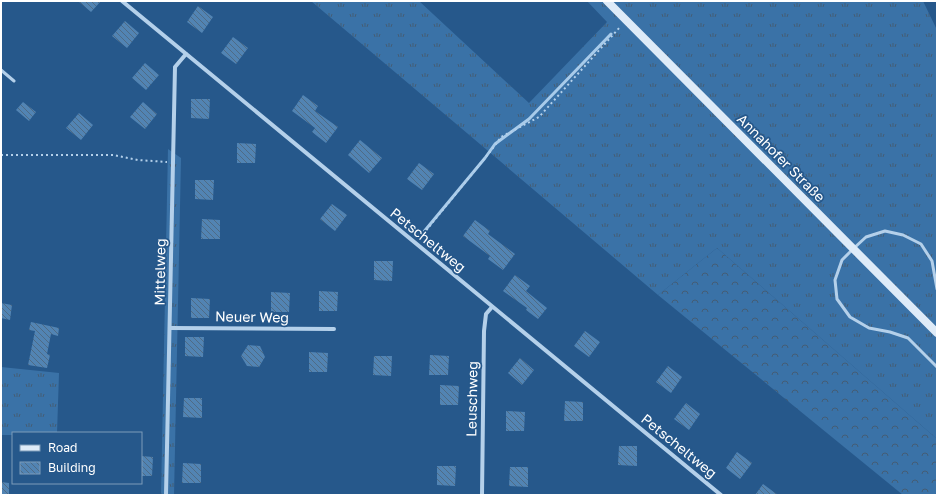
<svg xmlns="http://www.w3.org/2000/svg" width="938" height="496" viewBox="0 0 938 496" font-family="'Golos Text',sans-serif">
<defs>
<pattern id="grass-tufts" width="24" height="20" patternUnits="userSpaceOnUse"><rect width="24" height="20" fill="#3a72a7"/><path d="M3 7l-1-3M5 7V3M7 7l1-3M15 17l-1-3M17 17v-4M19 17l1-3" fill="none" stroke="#445d75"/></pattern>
<pattern id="forest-crowns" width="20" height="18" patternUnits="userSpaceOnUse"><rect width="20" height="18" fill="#3a72a7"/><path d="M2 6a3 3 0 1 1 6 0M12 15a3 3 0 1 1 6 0" fill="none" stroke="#445d75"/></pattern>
<pattern id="building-back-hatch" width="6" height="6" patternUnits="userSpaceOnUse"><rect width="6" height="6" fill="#5284b3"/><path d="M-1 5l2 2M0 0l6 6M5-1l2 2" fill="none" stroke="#4f6b85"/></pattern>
</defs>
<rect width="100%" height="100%" fill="#26588b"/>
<!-- grass -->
<g fill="url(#grass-tufts)">
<polygon points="311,1 419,1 529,103 607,22 587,1 923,1 937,30 937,439 717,248 658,295"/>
<polygon points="168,149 181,158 174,495 161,495"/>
<polygon points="1,367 59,373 57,433 13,433 13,435 1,435"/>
</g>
<!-- forest -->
<polygon fill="url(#forest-crowns)" points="717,248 937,439 937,495 903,495 658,295"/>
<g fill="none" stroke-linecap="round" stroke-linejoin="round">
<!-- stream -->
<polyline stroke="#a8cbea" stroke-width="3" points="422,234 485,158 495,144 529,119 611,34"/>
</g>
<!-- building -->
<g fill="url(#building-back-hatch)">
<polygon points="78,1 101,1 91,12"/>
<polygon points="198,6 213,17 202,33 187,22"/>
<polygon points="125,21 139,33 127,48 112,36"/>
<polygon points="233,37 248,48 236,64 221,53"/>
<polygon points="145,63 159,75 146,90 132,78"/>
<polygon points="303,95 318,106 315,111 338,127 326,143 312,132 315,128 292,111"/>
<polygon points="191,99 210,99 209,119 191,118"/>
<polygon points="23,102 36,112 29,121 16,110"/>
<polygon points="143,102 157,114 145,129 130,117"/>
<polygon points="79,113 93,125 81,140 66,128"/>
<polygon points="360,140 382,158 369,173 348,155"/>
<polygon points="237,143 256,144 255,163 237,163"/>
<polygon points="419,163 434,174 422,190 407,179"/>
<polygon points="195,180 214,180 213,200 195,199"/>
<polygon points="332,204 347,215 335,231 320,219"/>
<polygon points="202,219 220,220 220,239 201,239"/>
<polygon points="475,220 490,231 488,234 515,254 503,270 488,259 490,256 463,236"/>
<polygon points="374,261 393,261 392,281 374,280"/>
<polygon points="515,275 530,286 526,291 547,308 538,319 526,310 527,308 503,291"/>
<polygon points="319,291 338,292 337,311 319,311"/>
<polygon points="271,292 290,293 289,312 271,312"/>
<polygon points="191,298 210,299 209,318 191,318"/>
<polygon points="1,303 12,305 10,320 1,318"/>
<polygon points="31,322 59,328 58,336 51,334 47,354 50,355 47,368 28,365 35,331 29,330"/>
<polygon points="585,331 600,342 589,357 574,346"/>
<polygon points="185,337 204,337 203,357 185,356"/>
<polygon points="248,345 260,346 265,357 259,367 247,366 241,356"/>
<polygon points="309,352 328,353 327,372 309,372"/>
<polygon points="430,355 449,356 448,375 429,375"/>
<polygon points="374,356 392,356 391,376 373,375"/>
<polygon points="520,358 534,370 522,385 508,373"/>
<polygon points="668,366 682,377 671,393 656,382"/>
<polygon points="440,385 459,386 458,405 440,405"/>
<polygon points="184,398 202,398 202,418 183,417"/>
<polygon points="565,401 583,402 583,421 564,421"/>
<polygon points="686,403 700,414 689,430 674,419"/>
<polygon points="506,411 525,412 524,431 506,431"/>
<polygon points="619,446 637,446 637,466 618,465"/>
<polygon points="737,452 752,463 740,479 726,468"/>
<polygon points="141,456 153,457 152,476 141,476"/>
<polygon points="183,463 201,464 201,483 182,483"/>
<polygon points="437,466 456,466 455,486 437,485"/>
<polygon points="510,467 528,467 528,487 509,486"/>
<polygon points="1,482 9,483 9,495 1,495"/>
<polygon points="763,484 778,495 755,495"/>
</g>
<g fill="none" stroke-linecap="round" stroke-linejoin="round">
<!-- path -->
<g stroke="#b4d0ea" stroke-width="2" stroke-dasharray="2 3" stroke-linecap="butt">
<polyline points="1,155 113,155 138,160 167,162"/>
<polyline points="420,238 493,148 501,137 539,117 620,27"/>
</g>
<!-- lane -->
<g stroke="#b4d0ea" stroke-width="3">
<polyline points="1,70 14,81"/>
<polyline points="937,289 932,261 921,244 903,235 885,231 866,237 853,249 842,260 835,280 837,299 850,317 869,328 890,332 908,338 937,367"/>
</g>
<!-- street -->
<g stroke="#b4d0ea" stroke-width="4">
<polyline points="122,1 721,495"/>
<polyline points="170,328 334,329"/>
<polyline points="166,495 175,67 186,54"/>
<polyline points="482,495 484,331 486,314 492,307"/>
</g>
<!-- secondary -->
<polyline stroke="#deebf8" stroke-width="8" points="607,1 937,333"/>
</g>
<g text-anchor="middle" stroke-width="3.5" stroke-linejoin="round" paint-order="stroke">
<!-- street labels -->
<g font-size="14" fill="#fff" stroke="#26588b">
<text transform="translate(781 158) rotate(45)" y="5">Annahofer Straße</text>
<text transform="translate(428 240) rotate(39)" y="5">Petscheltweg</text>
<text transform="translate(160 272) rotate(-89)" y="5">Mittelweg</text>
<text transform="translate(252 317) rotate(1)" y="5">Neuer Weg</text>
<text transform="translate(472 399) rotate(-89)" y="5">Leuschweg</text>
<text transform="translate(679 446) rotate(39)" y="5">Petscheltweg</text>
</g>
</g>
<!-- border -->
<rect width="938" height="496" fill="none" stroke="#ffffff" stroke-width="4"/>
<!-- legend -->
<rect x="12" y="432" width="130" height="52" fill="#26588b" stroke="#7d9bb9"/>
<rect x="20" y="445" width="20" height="6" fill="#deebf8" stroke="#7d9bb9"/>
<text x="48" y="452" font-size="12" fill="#ffffff">Road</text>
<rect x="20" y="462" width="20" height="12" fill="url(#building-back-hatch)" stroke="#7d9bb9"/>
<text x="48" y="472" font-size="12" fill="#ffffff">Building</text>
</svg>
